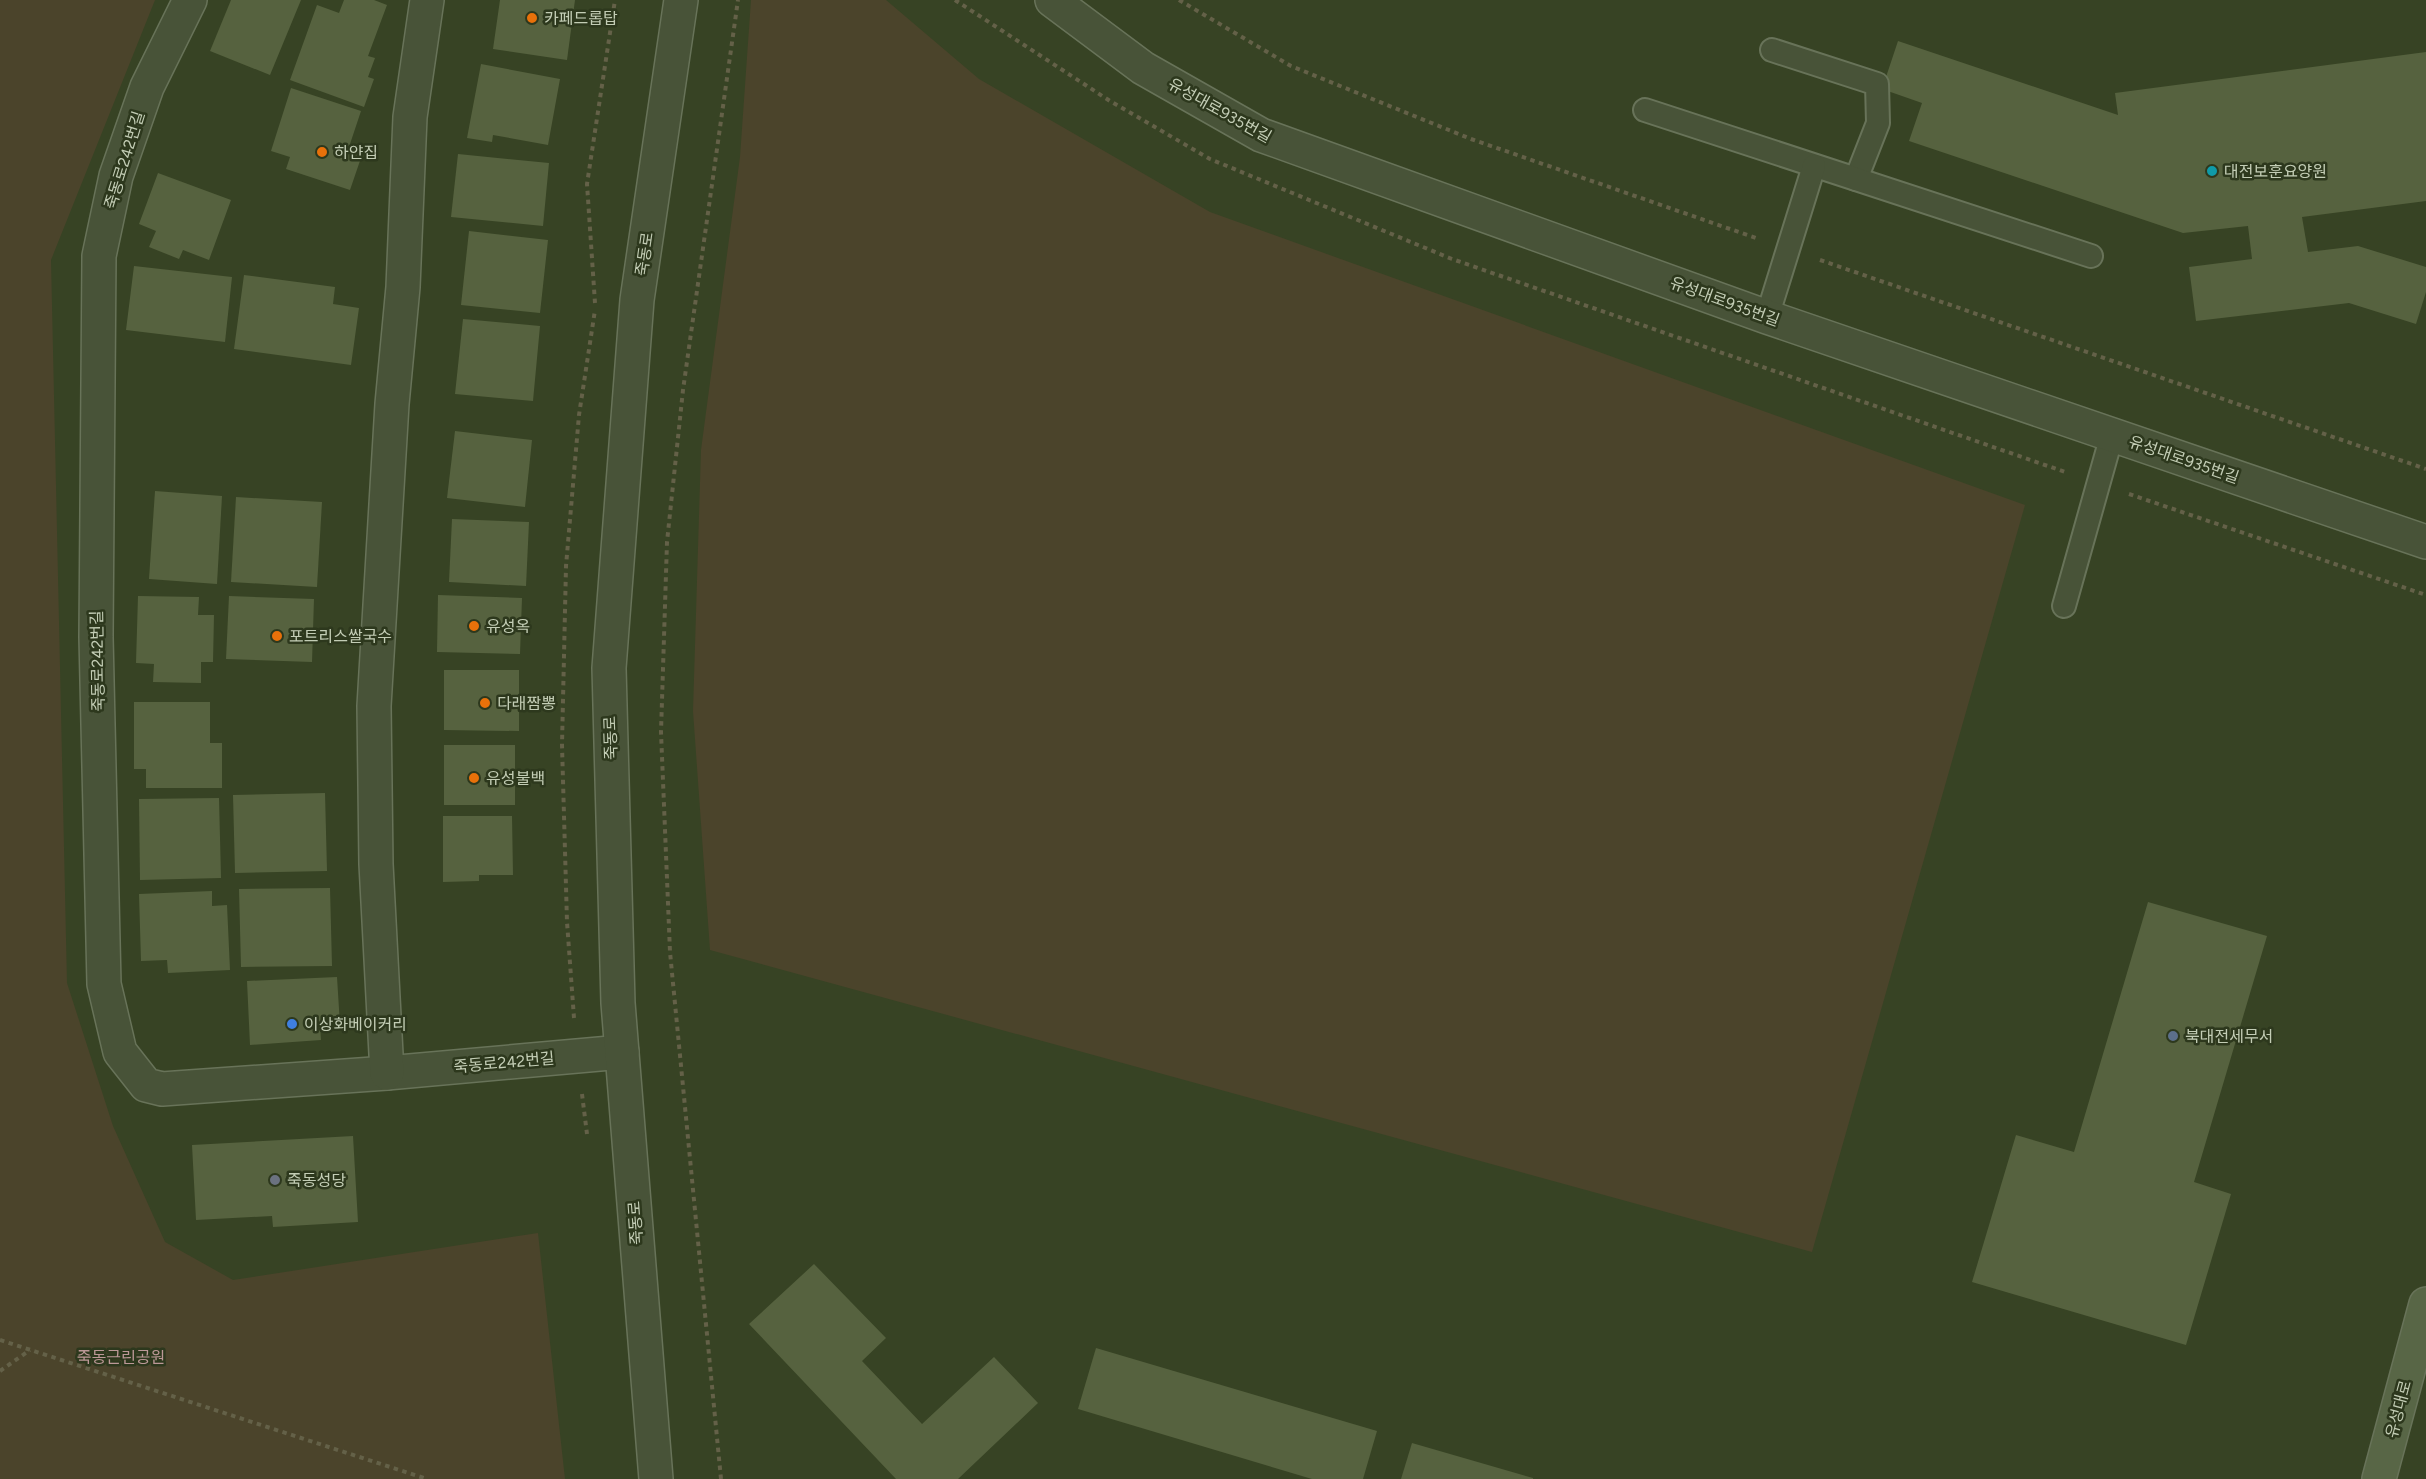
<svg xmlns="http://www.w3.org/2000/svg" width="2426" height="1479" viewBox="0 0 2426 1479" font-family="Figtree,'Noto Sans KR',sans-serif">
<rect width="100%" height="100%" fill="#374324"/>
<!-- green -->
<g fill="#4b442b">
<polygon points="0,0 155,0 51,260 67,983 113,1126 165,1242 233,1280 538,1233 565,1479 0,1479"/>
<polygon points="751,0 886,0 979,79 1210,212 2025,505 1812,1252 710,950 693,711 701,450 740,157"/>
</g>
<!-- building -->
<g fill="#56623f">
<polygon points="231,0 301,0 270,75 210,51"/>
<polygon points="344,0 374,0 387,5 368,56 375,58 368,77 374,79 364,107 290,80 317,5 339,13"/>
<polygon points="500,0 575,0 567,60 493,49"/>
<polygon points="1898,41 2118,115 2115,93 2426,52 2426,201 2302,217 2308,252 2358,246 2426,267 2426,292 2416,324 2349,303 2196,321 2189,267 2252,259 2248,226 2183,233 1909,141 1922,103 1882,89"/>
<polygon points="481,64 560,79 548,145 493,135 492,142 467,138"/>
<polygon points="291,88 361,111 349,147 363,152 350,190 286,169 290,157 271,151"/>
<polygon points="458,154 549,163 543,226 451,217"/>
<polygon points="158,173 231,200 209,260 183,250 179,259 149,247 156,231 139,224"/>
<polygon points="469,231 548,240 540,313 461,305"/>
<polygon points="134,266 232,277 225,342 126,330"/>
<polygon points="244,275 335,287 333,304 359,308 351,365 234,349"/>
<polygon points="463,319 540,326 533,401 455,394"/>
<polygon points="455,431 532,440 525,507 447,498"/>
<polygon points="155,491 222,496 217,584 149,579"/>
<polygon points="236,497 322,502 317,587 231,582"/>
<polygon points="452,519 529,522 526,586 449,582"/>
<polygon points="438,595 522,598 520,654 437,652"/>
<polygon points="138,596 199,597 198,615 214,615 213,662 201,662 201,683 153,682 154,664 136,663"/>
<polygon points="229,596 314,599 312,662 226,659"/>
<polygon points="444,670 519,670 519,731 444,730"/>
<polygon points="134,702 210,702 210,743 222,743 222,788 146,788 146,769 134,769"/>
<rect x="444" y="745" width="71" height="60"/>
<polygon points="325,793 327,871 235,873 233,795"/>
<polygon points="219,798 221,878 140,880 139,799"/>
<polygon points="443,816 512,816 513,875 479,875 479,881 443,882"/>
<polygon points="330,888 332,966 241,967 239,889"/>
<polygon points="212,891 212,906 227,905 230,970 168,973 167,960 141,961 139,894"/>
<polygon points="2148,902 2267,936 2194,1182 2231,1194 2186,1345 1972,1282 2016,1135 2074,1152"/>
<polygon points="337,977 340,1025 320,1026 321,1040 250,1045 247,981"/>
<polygon points="353,1136 358,1222 273,1227 272,1216 196,1220 192,1145"/>
<polygon points="814,1264 886,1338 862,1361 922,1424 994,1357 1038,1403 958,1479 896,1479 749,1324"/>
<polygon points="1096,1348 1377,1431 1363,1479 1312,1479 1078,1409"/>
<polygon points="1412,1443 1533,1478 1533,1479 1401,1479"/>
</g>
<g fill="none" stroke-linecap="round" stroke-linejoin="round">
<defs>
<g id="service">
<polyline points="1772,50 1877,84 1878,123 1856,179"/>
<polyline points="1645,110 2091,256"/>
<polyline points="1767,317 1814,166"/>
<polyline points="2064,606 2112,435"/>
</g>
<g id="minor">
<polyline points="190,0 147,87 116,176 99,256 96,637 104,984 120,1052 146,1085 162,1089 387,1073 622,1052"/>
<polyline points="1052,0 1143,68 1261,135 1767,317 2426,542"/>
<polyline points="387,1073 376,864 374,706 392,404 403,287 410,117 427,0"/>
<polyline points="656,1479 618,1003 609,668 637,300 681,0"/>
</g>
<polyline id="secondary" points="2379,1479 2426,1304"/>
</defs>
<!-- service casing -->
<use href="#service" stroke="#687359" stroke-width="26"/>
<!-- minor casing -->
<use href="#minor" stroke="#687359" stroke-width="36"/>
<!-- secondary casing -->
<use href="#secondary" stroke="#687359" stroke-width="36"/>
<!-- path -->
<g stroke="#646148" stroke-width="4" stroke-dasharray="4.5 4.5" stroke-linecap="butt">
<polyline points="955,0 1110,101 1210,159 1452,259 2068,473"/>
<polyline points="1179,0 1291,66 1471,139 1756,238"/>
<polyline points="1820,260 2426,469"/>
<polyline points="595,303 587,184 615,0"/>
<polyline points="2129,494 2426,595"/>
<polyline points="574,1018 567,922 562,745 566,566 579,415 595,310"/>
<polyline points="582,1094 587,1134"/>
<polyline points="0,1340 427,1479"/>
<polyline points="0,1371 30,1350"/>
<polyline points="721,1479 670,952 661,732 667,542 683,390 738,0"/>
</g>
<!-- service -->
<use href="#service" stroke="#485338" stroke-width="22"/>
<!-- minor -->
<use href="#minor" stroke="#485338" stroke-width="33"/>
<!-- secondary -->
<use href="#secondary" stroke="#586646" stroke-width="33"/>
</g>
<!-- markers -->
<g fill="#e8710a" stroke="#2d381d" stroke-width="2">
<circle cx="532" cy="18" r="6"/>
<circle cx="322" cy="152" r="6"/>
<circle cx="474" cy="626" r="6"/>
<circle cx="277" cy="636" r="6"/>
<circle cx="485" cy="703" r="6"/>
<circle cx="474" cy="778" r="6"/>
</g>
<circle fill="#0f9aa8" stroke="#2d381d" stroke-width="2" cx="2212" cy="171" r="6"/>
<circle fill="#3f7fe0" stroke="#2d381d" stroke-width="2" cx="292" cy="1024" r="6"/>
<circle fill="#5c6f8a" stroke="#2d381d" stroke-width="2" cx="2173" cy="1036" r="6"/>
<circle fill="#6b7280" stroke="#2d381d" stroke-width="2" cx="275" cy="1180" r="6"/>
<g text-anchor="middle" stroke-width="5" stroke-linejoin="round" paint-order="stroke">
<!-- poi labels -->
<g font-size="16" fill="#c3cdb5" stroke="#2d381d" text-anchor="start">
<text x="544" y="24">카페드롭탑</text>
<text x="334" y="158">하얀집</text>
<text x="2224" y="177">대전보훈요양원</text>
<text x="486" y="632">유성옥</text>
<text x="289" y="642">포트리스쌀국수</text>
<text x="497" y="709">다래짬뽕</text>
<text x="486" y="784">유성불백</text>
<text x="304" y="1030">이상화베이커리</text>
<text x="2185" y="1042">북대전세무서</text>
<text x="287" y="1186">죽동성당</text>
</g>
<!-- street labels -->
<g font-size="16" fill="#c3cdb5" stroke="#2d381d">
<text transform="translate(1220 110) rotate(29)" y="6">유성대로935번길</text>
<text transform="translate(124 160) rotate(-73)" y="6">죽동로242번길</text>
<text transform="translate(644 254) rotate(-82)" y="6">죽동로</text>
<text transform="translate(1725 301) rotate(20)" y="6">유성대로935번길</text>
<text transform="translate(2184 459) rotate(19)" y="6">유성대로935번길</text>
<text transform="translate(97 661) rotate(-91)" y="6">죽동로242번길</text>
<text transform="translate(610 738) rotate(-92)" y="6">죽동로</text>
<text transform="translate(504 1062) rotate(-5)" y="6">죽동로242번길</text>
<text transform="translate(635 1223) rotate(-94)" y="6">죽동로</text>
<text transform="translate(2398 1409) rotate(-75)" y="6">유성대로</text>
</g>
<!-- park labels -->
<g font-size="16" fill="#bc9897" stroke="#2d381d">
<text x="121" y="1363">죽동근린공원</text>
</g>
</g>
</svg>
